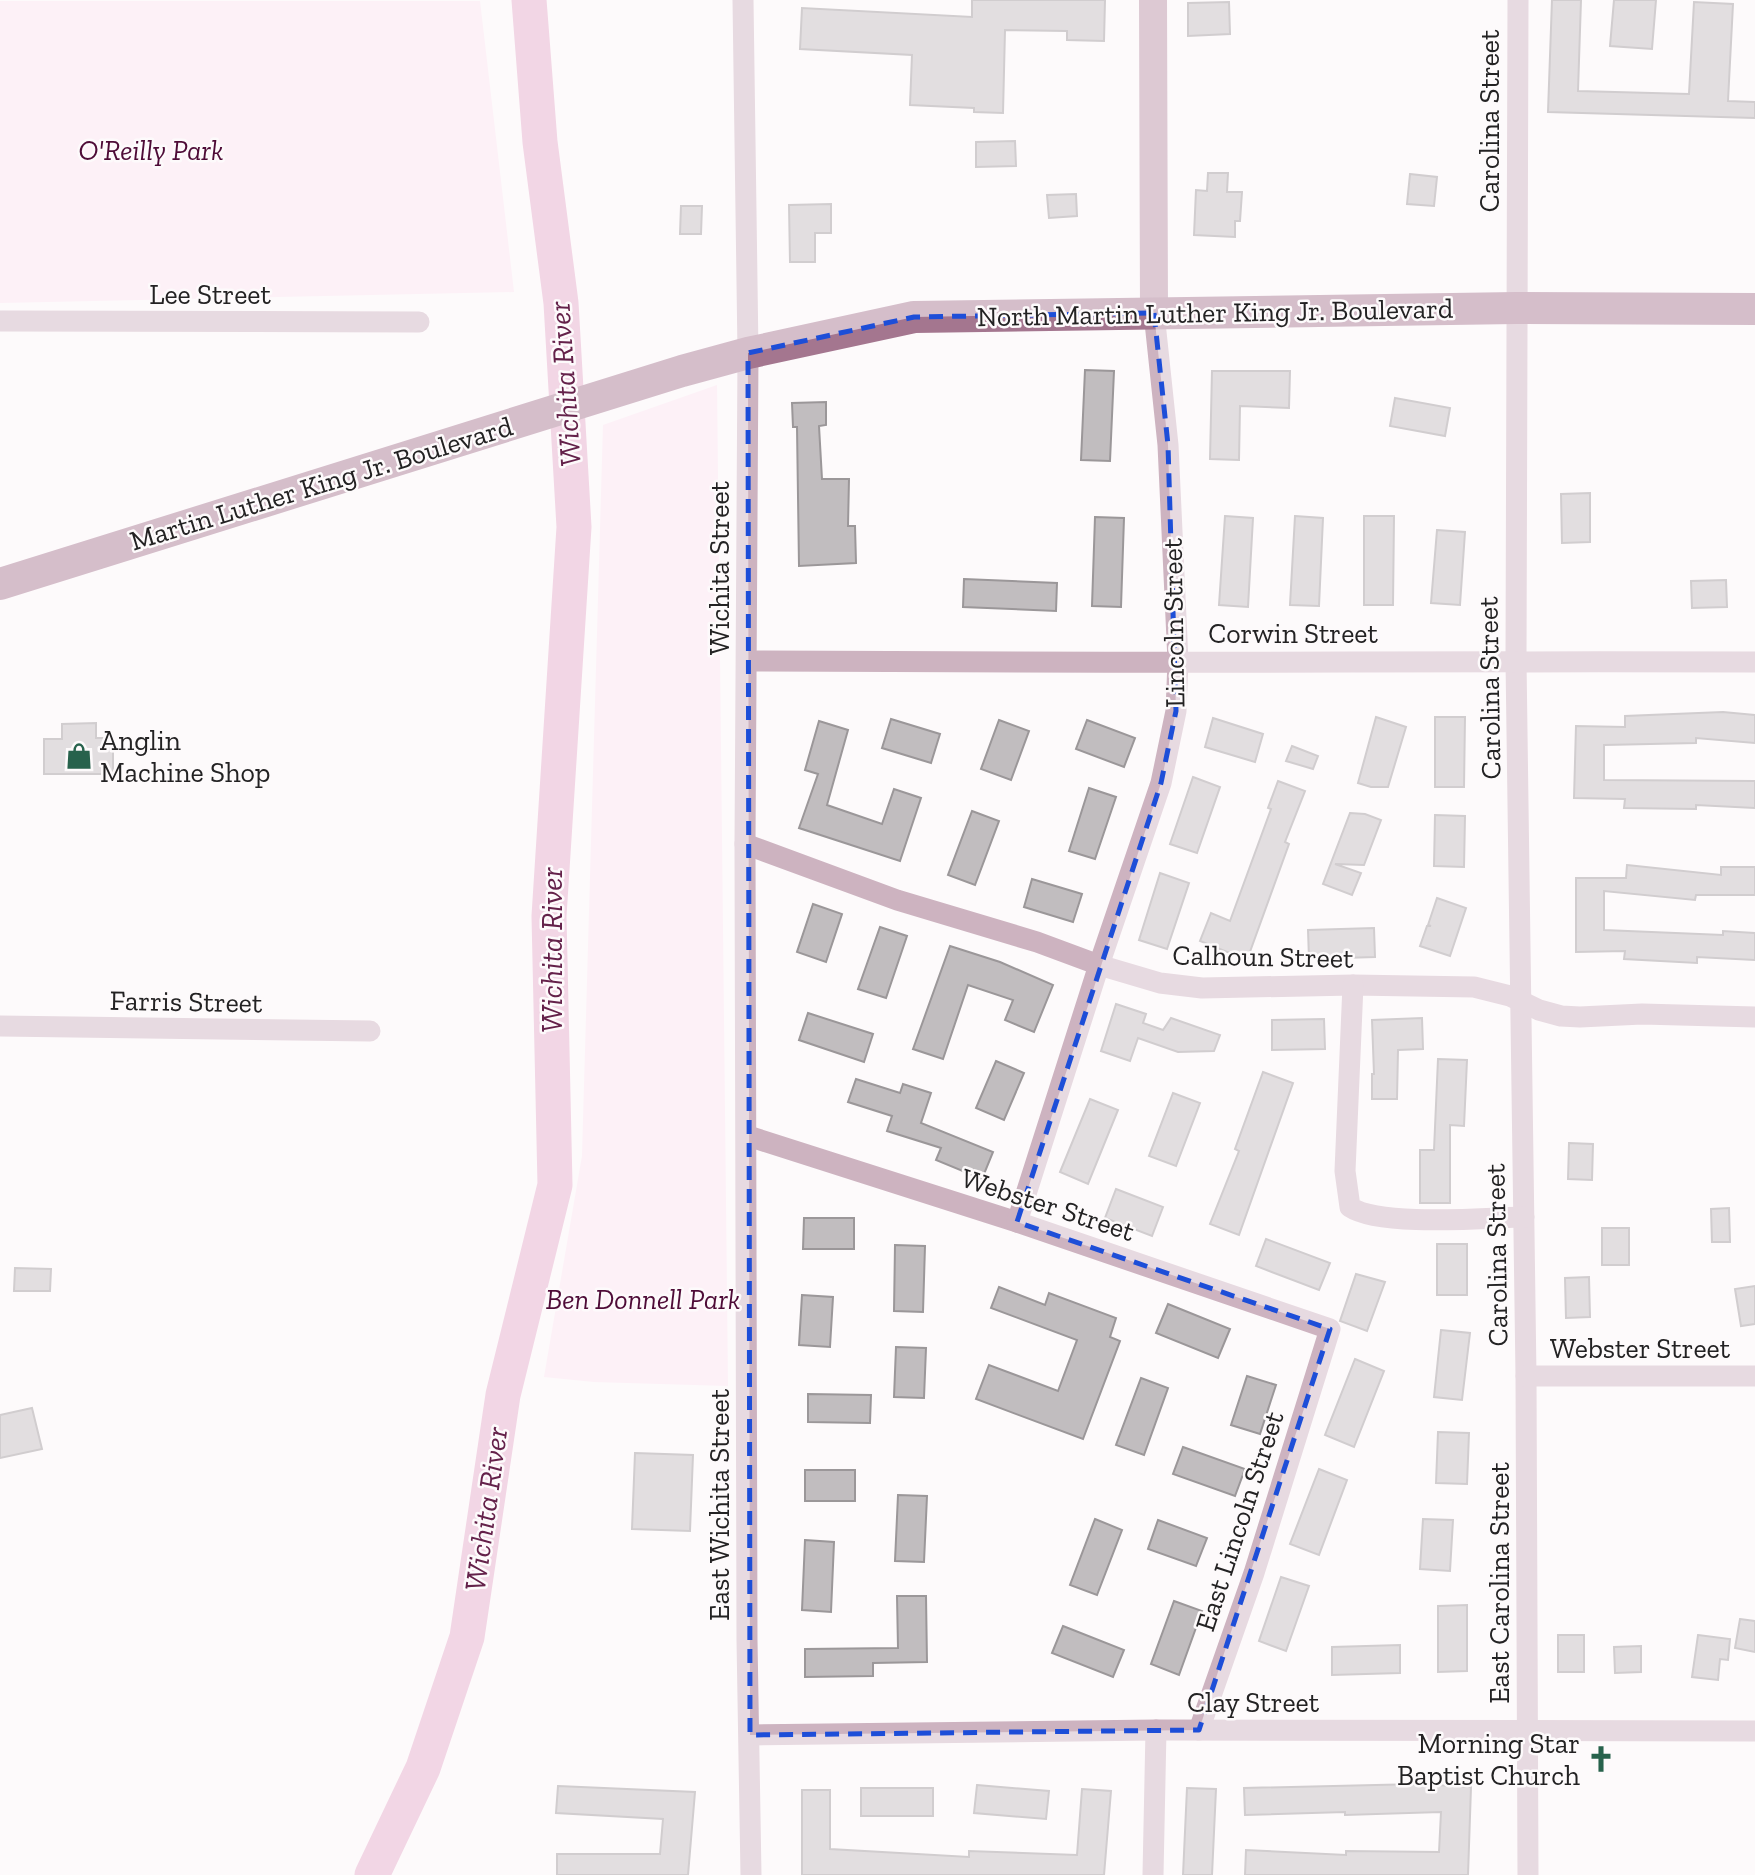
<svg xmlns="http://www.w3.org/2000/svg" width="1755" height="1875" viewBox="0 0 1755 1875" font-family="'Zilla Slab',serif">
<rect width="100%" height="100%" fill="#fdfafb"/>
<!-- green -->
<g fill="#fde6f1">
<polygon points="0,1 480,1 514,292 0,303"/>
<polygon points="717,385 728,1386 594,1382 544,1377 582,1156 603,425"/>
</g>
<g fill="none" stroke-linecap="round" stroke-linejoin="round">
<!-- river -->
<polyline stroke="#e4abc9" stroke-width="35" points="372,1875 423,1768 467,1637 503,1395 555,1185 549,916 574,527 561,303 540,142 529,0"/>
</g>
<!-- building -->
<g fill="#c1bdbf" stroke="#9b9799" stroke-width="2">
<polygon points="972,0 1105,0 1104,41 1067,40 1067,31 1005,30 1003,113 974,112 974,108 910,105 912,55 800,49 802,8 972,17"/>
<polygon points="1552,0 1581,0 1578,91 1689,94 1694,2 1733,4 1728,101 1755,102 1755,118 1548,112"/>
<polygon points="1614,0 1656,0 1652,49 1610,46"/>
<polygon points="1229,2 1230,34 1188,36 1188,3"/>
<polygon points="1015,141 1016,166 976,167 976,142"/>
<polygon points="1208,173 1228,173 1227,192 1242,192 1240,221 1235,221 1235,237 1194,235 1196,190 1207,191"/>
<polygon points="1410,174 1437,177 1434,206 1407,204"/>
<polygon points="1076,194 1077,216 1049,218 1047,195"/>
<polygon points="831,204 831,233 815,233 815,262 790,262 789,205"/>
<polygon points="681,206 702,206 701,234 680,234"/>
<polygon points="1085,370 1114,371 1110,461 1081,460"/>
<polygon points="1212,371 1290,371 1289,408 1240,406 1239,460 1210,459"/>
<polygon points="1395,398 1450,408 1445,436 1390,426"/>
<polygon points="826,402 826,425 819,426 822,479 849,479 848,526 855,526 856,563 799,566 797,427 793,427 792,403"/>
<polygon points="1590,493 1590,542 1562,543 1561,494"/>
<polygon points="1225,516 1253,518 1248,607 1219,605"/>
<polygon points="1295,516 1323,518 1319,606 1290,605"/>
<polygon points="1364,516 1394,516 1393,605 1364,605"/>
<polygon points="1095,517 1124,518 1121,607 1092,606"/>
<polygon points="1437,530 1465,532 1460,605 1431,603"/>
<polygon points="964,579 1057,583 1056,611 963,607"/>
<polygon points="1726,580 1727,607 1692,608 1691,581"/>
<polygon points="1723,712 1755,715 1755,743 1696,738 1696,743 1604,745 1604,780 1755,781 1755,808 1696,805 1696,809 1624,808 1625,799 1574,798 1576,726 1625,727 1625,716"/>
<polygon points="1376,717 1406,727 1388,787 1371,787 1358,783"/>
<polygon points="1435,717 1465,717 1464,787 1435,787"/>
<polygon points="1213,718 1263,734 1255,762 1205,747"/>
<polygon points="891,719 940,734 931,763 882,748"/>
<polygon points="999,720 1029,731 1011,780 981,769"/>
<polygon points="1087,720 1135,738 1124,767 1076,749"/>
<polygon points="819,721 848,730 827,805 882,824 894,789 921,798 900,861 799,828 818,774 805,770"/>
<polygon points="96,723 96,738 113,738 113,774 44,774 44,739 62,739 62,724"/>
<polygon points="1292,746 1318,756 1313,769 1286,761"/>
<polygon points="1193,777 1220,787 1197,853 1170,844"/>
<polygon points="1278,781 1305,791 1285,842 1289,844 1247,960 1200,941 1211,913 1230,921 1271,809 1268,808"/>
<polygon points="1089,788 1116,797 1095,859 1069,851"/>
<polygon points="972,811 999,821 975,885 948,875"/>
<polygon points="1350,813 1365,814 1381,820 1364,865 1335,864 1361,873 1352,895 1323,884"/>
<polygon points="1435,815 1465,816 1464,867 1434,866"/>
<polygon points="1627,865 1721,875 1721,867 1755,867 1755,895 1696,895 1695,900 1604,891 1604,930 1723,935 1723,931 1755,933 1755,960 1697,957 1697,963 1624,959 1625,951 1576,952 1576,878 1626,878"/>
<polygon points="1160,873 1189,883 1167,949 1139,940"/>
<polygon points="1032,879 1082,894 1073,922 1024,907"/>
<polygon points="1437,898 1466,908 1450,956 1420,946 1427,926 1431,926 1428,925"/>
<polygon points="813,904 842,914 826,962 797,952"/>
<polygon points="880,927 907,936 886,998 858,989"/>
<polygon points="1374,928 1375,957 1309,959 1308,930"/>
<polygon points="950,946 1000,962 1053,985 1034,1032 1005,1020 1013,1000 968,985 943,1059 913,1049"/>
<polygon points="1116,1004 1146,1014 1143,1023 1163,1030 1171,1018 1220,1035 1214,1051 1178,1052 1138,1038 1130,1061 1101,1051"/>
<polygon points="808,1013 873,1034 864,1062 799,1040"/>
<polygon points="1422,1018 1423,1049 1398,1050 1397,1099 1372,1099 1372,1074 1374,1074 1372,1020"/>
<polygon points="1324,1019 1325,1049 1272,1050 1272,1020"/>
<polygon points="1438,1059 1467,1060 1464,1126 1450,1125 1450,1203 1420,1203 1420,1150 1434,1150"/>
<polygon points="996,1061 1024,1073 1004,1120 976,1108"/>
<polygon points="1263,1072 1293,1083 1239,1235 1210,1224 1239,1151 1235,1149"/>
<polygon points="856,1079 900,1093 903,1084 931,1093 921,1123 993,1152 982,1179 936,1160 941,1148 887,1131 892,1116 848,1102"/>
<polygon points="1173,1093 1200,1103 1176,1166 1149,1156"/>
<polygon points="1090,1099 1118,1110 1088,1184 1060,1172"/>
<polygon points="1569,1143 1593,1144 1592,1180 1568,1179"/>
<polygon points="1116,1189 1163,1207 1152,1236 1105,1218"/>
<polygon points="1729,1208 1730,1242 1712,1242 1711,1209"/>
<polygon points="804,1218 854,1218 854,1249 803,1249"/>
<rect x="1602" y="1228" width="27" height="37"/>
<polygon points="1266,1239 1330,1263 1319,1290 1256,1266"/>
<rect x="1437" y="1244" width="30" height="51"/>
<polygon points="895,1245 925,1246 923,1312 894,1311"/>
<polygon points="15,1268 51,1269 50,1291 14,1291"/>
<polygon points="1356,1274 1385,1282 1367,1331 1340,1321"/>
<polygon points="1589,1277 1590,1317 1566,1318 1565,1278"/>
<polygon points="1755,1286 1755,1324 1741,1326 1735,1289"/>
<polygon points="999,1287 1045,1305 1049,1293 1116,1318 1110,1337 1120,1341 1083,1439 976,1399 989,1365 1058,1391 1077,1340 991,1308"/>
<polygon points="802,1295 833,1297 830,1347 799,1345"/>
<polygon points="1168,1304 1230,1329 1218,1358 1156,1333"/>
<polygon points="1441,1330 1470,1333 1462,1400 1434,1397"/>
<polygon points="896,1347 926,1348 924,1398 894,1397"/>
<polygon points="1355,1359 1384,1371 1354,1447 1325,1435"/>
<polygon points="1247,1376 1276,1385 1260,1434 1231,1425"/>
<polygon points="1141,1378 1168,1388 1144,1455 1116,1445"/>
<polygon points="808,1394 871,1395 870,1423 808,1422"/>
<polygon points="32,1408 42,1449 0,1458 0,1415"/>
<polygon points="1438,1432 1469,1433 1467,1484 1436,1483"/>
<polygon points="1183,1447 1245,1469 1235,1496 1173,1474"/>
<polygon points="635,1453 693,1455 690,1531 632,1529"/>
<polygon points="1319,1469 1347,1480 1319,1555 1290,1544"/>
<rect x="805" y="1470" width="50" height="31"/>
<polygon points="898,1495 927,1496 924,1562 895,1561"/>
<polygon points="1095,1519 1122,1530 1097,1595 1070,1585"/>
<polygon points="1423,1519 1453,1520 1450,1571 1420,1569"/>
<polygon points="1158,1520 1207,1538 1196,1566 1148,1549"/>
<polygon points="805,1540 834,1542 831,1612 802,1610"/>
<polygon points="1281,1577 1309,1586 1286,1651 1259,1641"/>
<polygon points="897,1596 926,1596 927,1662 873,1663 873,1676 805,1677 805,1649 898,1648"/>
<polygon points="1174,1601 1202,1611 1179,1675 1151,1664"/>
<polygon points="1467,1605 1467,1671 1438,1672 1438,1606"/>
<polygon points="1740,1619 1755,1621 1755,1652 1735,1648"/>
<polygon points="1063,1626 1124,1650 1113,1677 1052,1653"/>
<rect x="1558" y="1635" width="26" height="37"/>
<polygon points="1698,1635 1730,1639 1728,1660 1720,1659 1718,1680 1692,1677"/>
<polygon points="1400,1645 1400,1673 1332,1675 1332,1647"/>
<polygon points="1641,1646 1641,1672 1615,1673 1614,1647"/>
<polygon points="1418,1784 1471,1787 1468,1875 1245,1875 1246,1850 1346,1855 1346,1851 1439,1852 1441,1812 1345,1815 1345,1812 1245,1815 1244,1788"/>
<polygon points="977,1785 1049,1791 1046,1819 974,1813"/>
<polygon points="558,1786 695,1792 688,1875 557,1875 557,1854 660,1854 663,1819 556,1813"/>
<rect x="861" y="1788" width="72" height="28"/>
<polygon points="1187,1788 1216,1789 1212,1875 1183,1875"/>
<polygon points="1082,1789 1111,1791 1104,1875 802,1875 802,1790 830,1790 830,1849 969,1857 969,1851 1077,1855"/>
</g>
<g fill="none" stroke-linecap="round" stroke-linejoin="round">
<!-- minor -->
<g stroke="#cdb3c0" stroke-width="21">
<polyline points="743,0 748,353 745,844 747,1640 751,1875"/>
<polyline points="1518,0 1516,661 1526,1376 1528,1875"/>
<polyline points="0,321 419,322"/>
<path d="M747,661C1083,664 1419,661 1755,662"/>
<polyline points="745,844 897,900 1037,942 1099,965 1160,983 1202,988 1353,985 1474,987 1510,996 1539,1010 1561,1016 1580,1017 1642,1014 1755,1017"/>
<path d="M1353,985L1345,1171L1350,1207C1380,1227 1484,1218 1524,1217"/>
<polyline points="0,1026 370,1031"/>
<polyline points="748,1136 1017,1222 1330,1329 1254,1573 1199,1730"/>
<polyline points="1017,1222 1099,965 1161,783 1176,711 1178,661 1168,445 1154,313"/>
<polyline points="1526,1376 1755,1376"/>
<polyline points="750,1735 1156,1730 1755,1731"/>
<polyline points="1153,1875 1156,1730"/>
</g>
<!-- secondary -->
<polyline stroke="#b58fa3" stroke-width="28" points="1153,0 1154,313"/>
<!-- primary -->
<polyline stroke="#a4768f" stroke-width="32" points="0,584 682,371 748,353 914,317 1516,308 1755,309"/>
</g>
<!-- marked area -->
<path d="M0 0H1755V1875H0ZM1154,313L1168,445L1176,711L1161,783L1017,1222L1330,1329L1199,1730L750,1735L748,353L914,317Z" fill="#fdfafb" fill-opacity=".55" fill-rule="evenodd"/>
<path fill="none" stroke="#1d4ed8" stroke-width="5" stroke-dasharray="14 9" stroke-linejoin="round" d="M1154,313L1168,445L1176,711L1161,783L1017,1222L1330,1329L1199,1730L750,1735L748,353L914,317Z"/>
<!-- icons -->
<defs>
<symbol id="shop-bare" viewBox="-9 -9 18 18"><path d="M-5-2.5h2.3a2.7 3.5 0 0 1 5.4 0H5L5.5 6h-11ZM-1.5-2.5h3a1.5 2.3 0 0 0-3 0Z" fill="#27624c" stroke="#fdfafb" stroke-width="2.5" paint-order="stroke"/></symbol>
<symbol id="church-bare" viewBox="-9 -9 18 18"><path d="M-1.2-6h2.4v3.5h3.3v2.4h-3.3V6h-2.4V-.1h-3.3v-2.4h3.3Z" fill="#27624c" stroke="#fdfafb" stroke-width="2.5" paint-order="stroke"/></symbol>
</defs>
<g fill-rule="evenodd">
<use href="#shop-bare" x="60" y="737" width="38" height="38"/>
<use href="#church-bare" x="1582" y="1740" width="38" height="38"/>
</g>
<g text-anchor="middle" stroke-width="5" stroke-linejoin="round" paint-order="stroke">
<!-- street labels -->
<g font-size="28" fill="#232223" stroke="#fdfafb">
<text transform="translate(1489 121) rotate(-90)" y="10">Carolina Street</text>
<text x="210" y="304">Lee Street</text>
<text transform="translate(1215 312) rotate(-1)" y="10">North Martin Luther King Jr. Boulevard</text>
<text transform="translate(321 483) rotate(-17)" y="10">Martin Luther King Jr. Boulevard</text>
<text transform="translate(719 568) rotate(-90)" y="10">Wichita Street</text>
<text transform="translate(1173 623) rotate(-91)" y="10">Lincoln Street</text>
<text x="1293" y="643">Corwin Street</text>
<text transform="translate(1489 688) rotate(-91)" y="10">Carolina Street</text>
<text transform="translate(1263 956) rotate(1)" y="10">Calhoun Street</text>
<text transform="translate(186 1001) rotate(1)" y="10">Farris Street</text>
<text transform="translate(1048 1204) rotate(18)" y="10">Webster Street</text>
<text transform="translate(1496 1255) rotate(-91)" y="10">Carolina Street</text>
<text x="1640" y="1358">Webster Street</text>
<text transform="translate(719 1505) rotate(-90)" y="10">East Wichita Street</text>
<text transform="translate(1239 1521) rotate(-72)" y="10">East Lincoln Street</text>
<text transform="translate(1499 1583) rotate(-90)" y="10">East Carolina Street</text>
<text x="1253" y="1712">Clay Street</text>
</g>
<!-- park labels -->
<g font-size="28" font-style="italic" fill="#4e0b37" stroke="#fdfafb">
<text x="151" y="160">O'Reilly Park</text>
<text x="643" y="1309">Ben Donnell Park</text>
</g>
<!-- poi labels -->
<g font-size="28" fill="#232223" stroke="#fdfafb" text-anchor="start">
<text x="100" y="750">Anglin<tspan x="100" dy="32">Machine Shop</tspan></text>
<text x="1580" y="1753" text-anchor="end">Morning Star<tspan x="1580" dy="32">Baptist Church</tspan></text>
</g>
<!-- water labels -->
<g font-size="30" font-style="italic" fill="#64214a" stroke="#fdfafb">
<text transform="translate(565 384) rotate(-94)" y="10">Wichita River</text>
<text transform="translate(552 950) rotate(-90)" y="10">Wichita River</text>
<text transform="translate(486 1509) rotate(-82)" y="10">Wichita River</text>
</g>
</g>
</svg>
